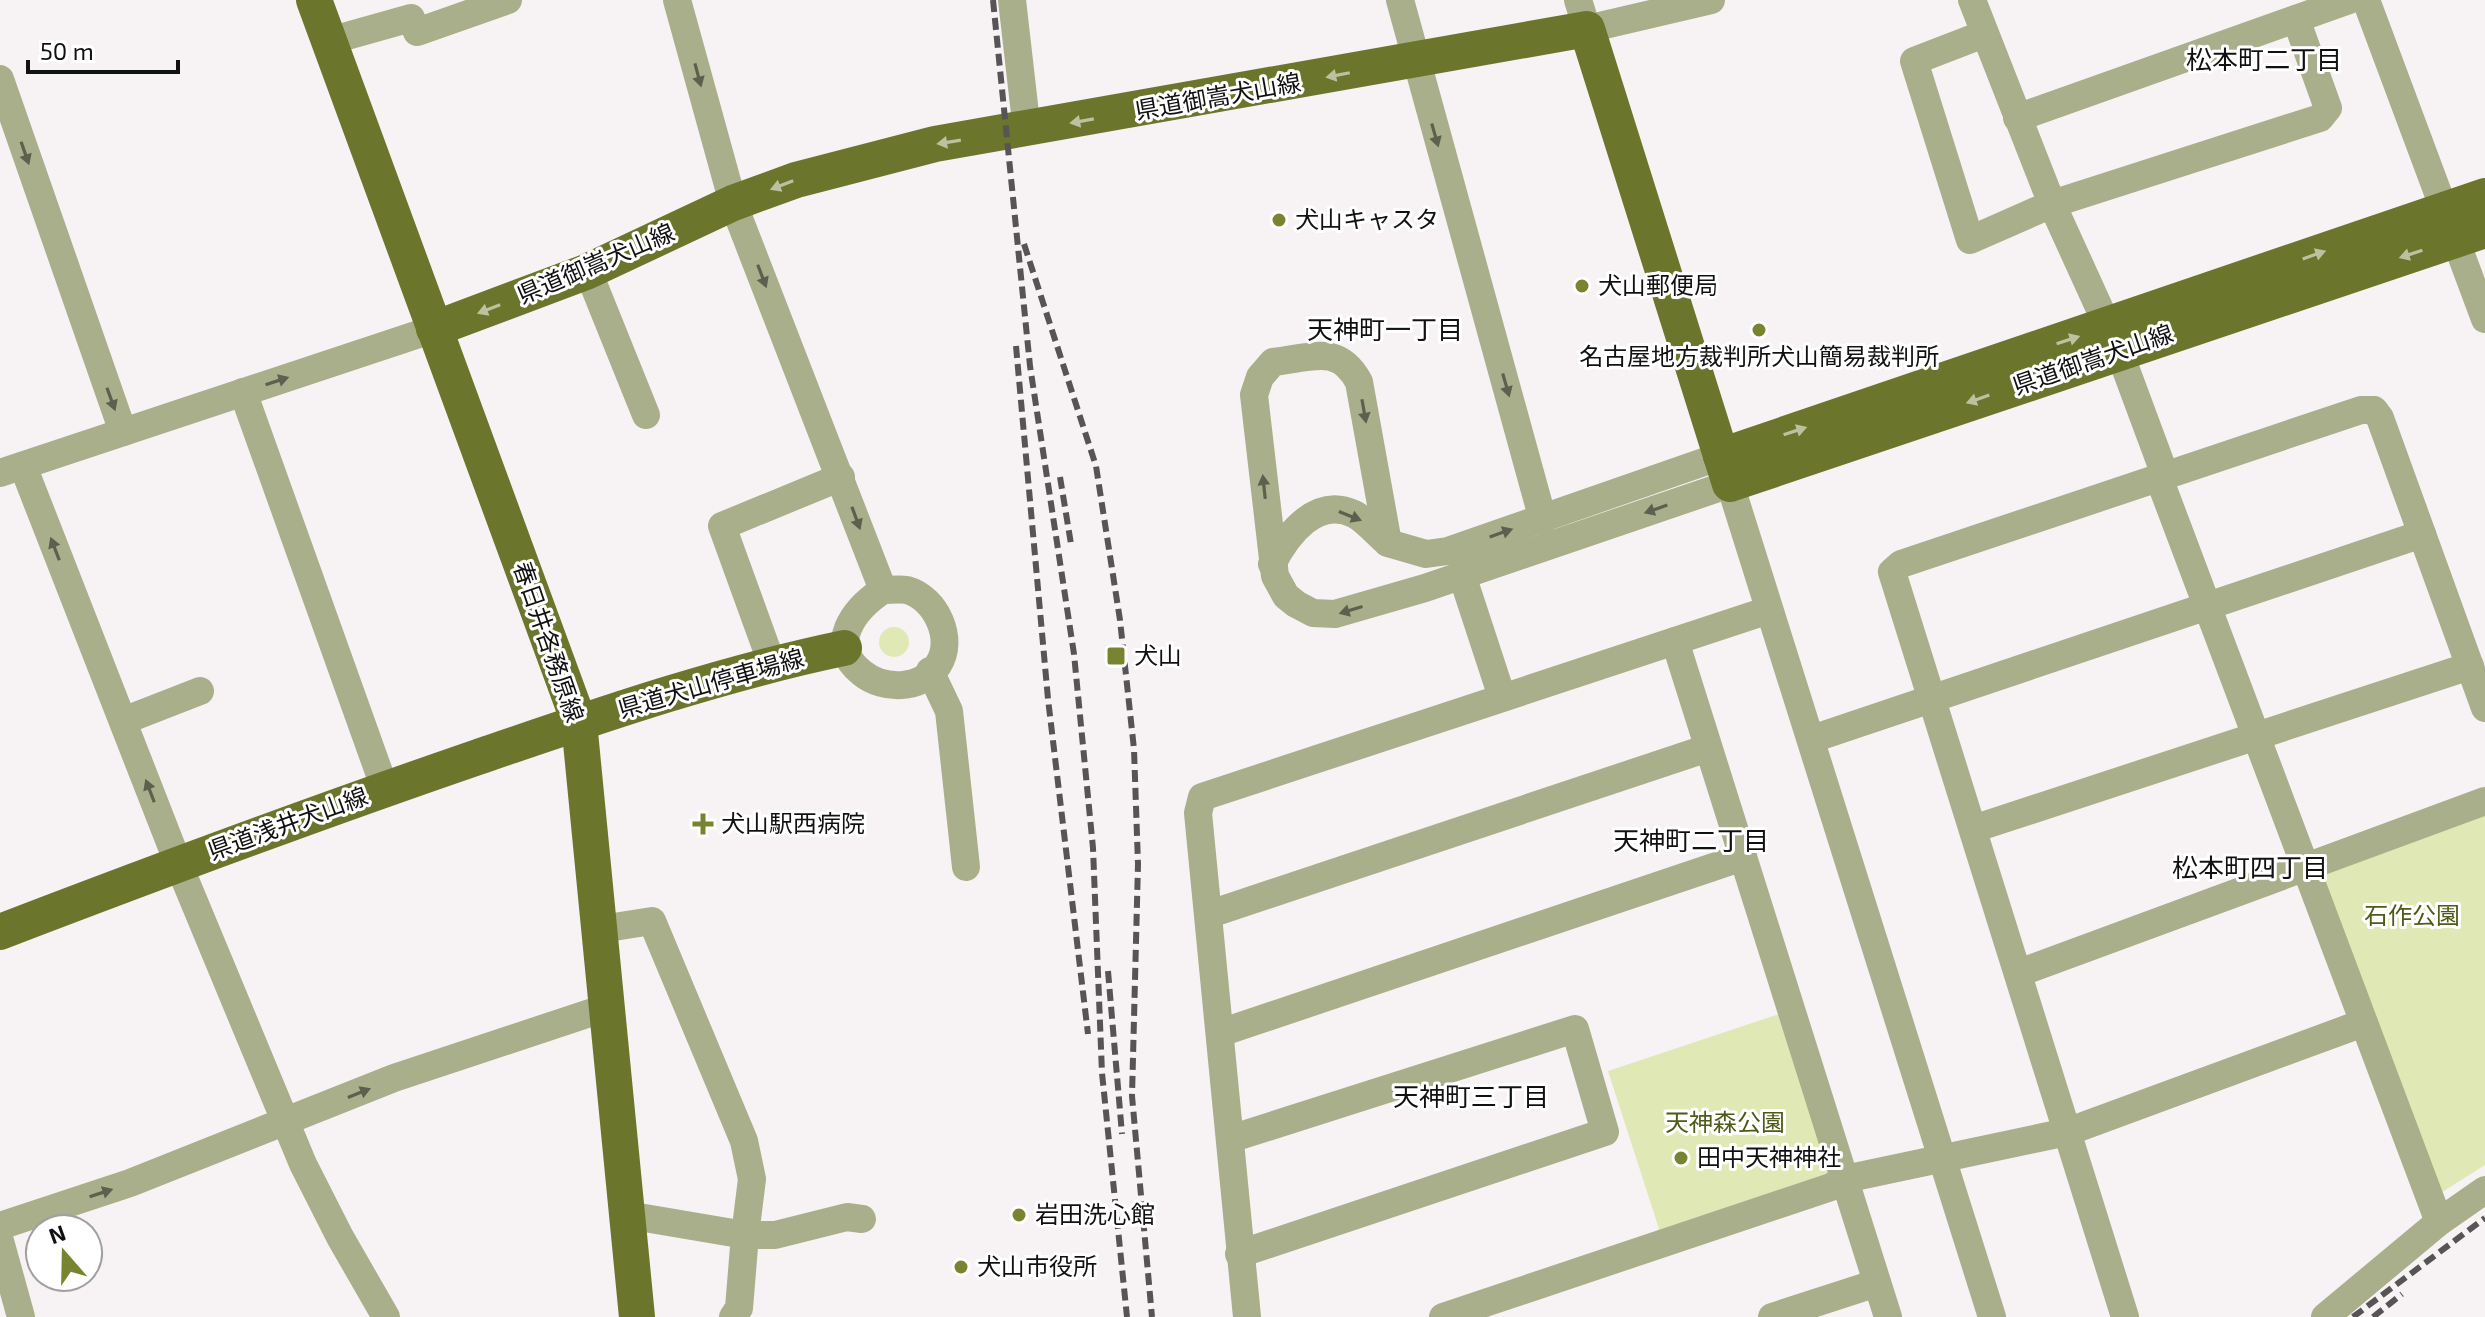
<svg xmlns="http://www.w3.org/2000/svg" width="2485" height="1317" viewBox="0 0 2485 1317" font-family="'Exo 2','Noto Sans JP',sans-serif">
<rect width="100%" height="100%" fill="#f7f2f4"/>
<!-- green -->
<g fill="#e0e9b5">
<circle cx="894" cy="642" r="15"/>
<polygon points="2485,811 2485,1165 2439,1194 2317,873"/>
<polygon points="1782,1013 1833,1170 1828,1180 1661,1235 1608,1071"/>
</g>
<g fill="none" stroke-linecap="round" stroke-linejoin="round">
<!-- minor -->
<g stroke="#a8af8a" stroke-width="28">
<polyline points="677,0 733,203 883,590"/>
<polyline points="1012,0 1027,131"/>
<polyline points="1400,0 1543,520"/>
<polyline points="1578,0 1587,29 1711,0"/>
<polyline points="1972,0 2052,204 2108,327"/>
<polyline points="2366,0 2485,319"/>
<polyline points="1984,34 1914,61 1970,240 2052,204 2320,118 2328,108 2296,19"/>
<polyline points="329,41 411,18 417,32 508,0"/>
<polyline points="0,79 123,432"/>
<polyline points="2017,118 2349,0"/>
<polyline points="588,271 646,415"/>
<polyline points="2119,351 2165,475"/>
<polyline points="243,392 385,789"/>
<path d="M1721,456L1448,551L1426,554L1388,543L1359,382C1338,343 1311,358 1273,362L1260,377L1254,395L1275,576L1286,596L1296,604L1313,613L1335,614L1425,588L1730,484L1992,1317"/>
<polyline points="23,466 178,863 303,1164 340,1237 386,1317"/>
<polyline points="0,473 434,329"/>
<polyline points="2159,478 2439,1222"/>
<path d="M1272,564C1287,535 1316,496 1354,514C1366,520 1378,535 1388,543"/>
<polyline points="1462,575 1502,697"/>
<path d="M883,590C890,590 900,589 907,590C936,598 955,639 938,665C921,691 883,690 862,673C826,645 854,609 883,590Z"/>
<polyline points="1675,641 1888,1317"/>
<polyline points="772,664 722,526 841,477"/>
<polyline points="930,671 949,711 966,867"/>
<polyline points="123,721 200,691"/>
<polyline points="1812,739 2422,534"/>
<polyline points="1973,829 2470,666"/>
<polyline points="1210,914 1708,748"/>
<polyline points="601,929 652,921 744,1141 752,1179 745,1235 627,1215"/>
<polyline points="2019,973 2485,801"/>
<polyline points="1220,1033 1743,857"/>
<polyline points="1230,1139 1575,1029 1605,1132 1239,1254"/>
<polyline points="0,1226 130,1183 394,1078 605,1008"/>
<polyline points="0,1241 21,1317"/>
<polyline points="733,1317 739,1308 745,1235 775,1235 847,1217 862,1219"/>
<polyline points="1247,1317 1198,813 1202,797 1769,610"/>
<polyline points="1443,1317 1831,1187 1845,1179 2067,1132 2363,1023"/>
<polyline points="1772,1317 1877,1283"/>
<polyline points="2125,1317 1892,572 1901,564 2361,410 2374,410 2380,418 2485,708"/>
<polyline points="2325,1317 2439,1222 2485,1190"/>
</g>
<!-- major -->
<g stroke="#6b752b" stroke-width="36">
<polyline points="314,0 579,722 637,1317"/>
<polyline points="434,329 586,272 733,203 796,180 935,144 1587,29 1730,484 2485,230"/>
<polyline points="1721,456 2485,196"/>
<path d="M0,932C159,871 318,812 478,757C598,716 719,674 844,648"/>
</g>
<!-- rail -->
<g stroke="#565455" stroke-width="6" stroke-dasharray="12 6" stroke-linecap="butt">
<polyline points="993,0 1030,366 1074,654 1093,848 1102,1073 1127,1317"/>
<polyline points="1024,244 1096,466 1120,620 1134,749 1138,864 1132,1096 1152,1317"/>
<polyline points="1016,346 1048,699 1088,1034"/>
<polyline points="1060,477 1071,544"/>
<polyline points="1108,971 1122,1134"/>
<polyline points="2353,1317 2485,1218"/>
<polyline points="2373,1317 2402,1294"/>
</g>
</g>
<!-- one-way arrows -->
<defs><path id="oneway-solid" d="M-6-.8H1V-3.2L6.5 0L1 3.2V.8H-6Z" transform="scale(2)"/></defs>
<g fill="#5d604e">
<use href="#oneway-solid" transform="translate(698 75) rotate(75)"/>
<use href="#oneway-solid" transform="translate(1435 135) rotate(74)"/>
<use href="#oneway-solid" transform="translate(25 153) rotate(71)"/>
<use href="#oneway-solid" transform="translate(762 276) rotate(69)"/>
<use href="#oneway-solid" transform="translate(277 381) rotate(-18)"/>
<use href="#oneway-solid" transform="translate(1506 385) rotate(74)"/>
<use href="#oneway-solid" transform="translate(111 399) rotate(70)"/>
<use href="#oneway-solid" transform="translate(1364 411) rotate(80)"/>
<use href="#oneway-solid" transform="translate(1264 487) rotate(-96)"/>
<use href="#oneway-solid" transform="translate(1656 509) rotate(161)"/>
<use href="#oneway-solid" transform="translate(1350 516) rotate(22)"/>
<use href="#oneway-solid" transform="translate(856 518) rotate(70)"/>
<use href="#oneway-solid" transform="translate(1501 533) rotate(-19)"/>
<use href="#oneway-solid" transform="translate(55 549) rotate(-111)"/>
<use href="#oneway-solid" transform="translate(1351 610) rotate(163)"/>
<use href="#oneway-solid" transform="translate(150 791) rotate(-111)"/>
<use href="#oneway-solid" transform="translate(359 1093) rotate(-22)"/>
<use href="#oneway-solid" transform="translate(101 1193) rotate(-18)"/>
</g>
<g fill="#bcc1a0">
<use href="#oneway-solid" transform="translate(1338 75) rotate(169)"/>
<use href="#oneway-solid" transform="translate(1082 121) rotate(170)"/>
<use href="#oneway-solid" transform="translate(949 142) rotate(171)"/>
<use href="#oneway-solid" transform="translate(782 185) rotate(159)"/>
<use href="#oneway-solid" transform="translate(2411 254) rotate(162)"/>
<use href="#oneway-solid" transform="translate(2314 255) rotate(-19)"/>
<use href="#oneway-solid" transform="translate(489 309) rotate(159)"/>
<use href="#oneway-solid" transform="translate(2068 340) rotate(-18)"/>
<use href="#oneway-solid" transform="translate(1978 399) rotate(161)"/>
<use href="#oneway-solid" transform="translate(1795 431) rotate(-18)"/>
</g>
<!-- markers -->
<g fill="#798431" stroke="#fff" stroke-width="3">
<circle cx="1279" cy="220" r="8"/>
<circle cx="1582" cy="286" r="8"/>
<circle cx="1759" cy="330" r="8"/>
<rect x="1106" y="646" width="20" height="20" rx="4"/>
<path d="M699 812h8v8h8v8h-8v8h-8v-8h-8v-8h8z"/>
<circle cx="1681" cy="1158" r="8"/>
<circle cx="1019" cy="1215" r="8"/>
<circle cx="961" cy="1267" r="8"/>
</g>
<g text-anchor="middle" stroke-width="6" stroke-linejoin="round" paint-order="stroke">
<!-- street labels -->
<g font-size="24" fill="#121111" stroke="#fff">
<text transform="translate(1218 97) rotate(-10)" y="8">県道御嵩犬山線</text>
<text transform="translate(596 264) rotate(-23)" y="8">県道御嵩犬山線</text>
<text transform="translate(2093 360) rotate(-19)" y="8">県道御嵩犬山線</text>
<text transform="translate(548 642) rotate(71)" y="8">春日井各務原線</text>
<text transform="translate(711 684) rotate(-16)" y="8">県道犬山停車場線</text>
<text transform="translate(288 824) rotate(-20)" y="8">県道浅井犬山線</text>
</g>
<!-- poi labels -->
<g font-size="24" fill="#121111" stroke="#fff" text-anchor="start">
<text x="1295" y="228">犬山キャスタ</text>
<text x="1598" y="294">犬山郵便局</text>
<text x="1759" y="365" text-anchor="middle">名古屋地方裁判所犬山簡易裁判所</text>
<text x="1134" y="664">犬山</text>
<text x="721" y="832">犬山駅西病院</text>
<text x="1697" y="1166">田中天神神社</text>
<text x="1035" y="1223">岩田洗心館</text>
<text x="977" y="1275">犬山市役所</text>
</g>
<!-- park labels -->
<g font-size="24" fill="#515918" stroke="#fff">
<text x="2412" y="924">石作公園</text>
<text x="1725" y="1131">天神森公園</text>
</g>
<!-- neighbourhood labels -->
<g font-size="26" fill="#121111" stroke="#fff">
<text x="2264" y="69">松本町二丁目</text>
<text x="1385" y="339">天神町一丁目</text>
<text x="1691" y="850">天神町二丁目</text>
<text x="2250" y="877">松本町四丁目</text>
<text x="1471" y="1106">天神町三丁目</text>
</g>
</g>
<!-- north arrow -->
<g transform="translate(64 1253) rotate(340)"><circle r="38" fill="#ffffff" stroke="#a0a0a0" stroke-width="2"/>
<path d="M0-6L14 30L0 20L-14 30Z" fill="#798431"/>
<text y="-12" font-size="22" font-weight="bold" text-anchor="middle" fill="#121111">N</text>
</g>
<!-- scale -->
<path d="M28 60v12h150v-12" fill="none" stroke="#121111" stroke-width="4"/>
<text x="40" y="60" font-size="24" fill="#121111" stroke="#ffffff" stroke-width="6" paint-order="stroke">50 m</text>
</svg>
